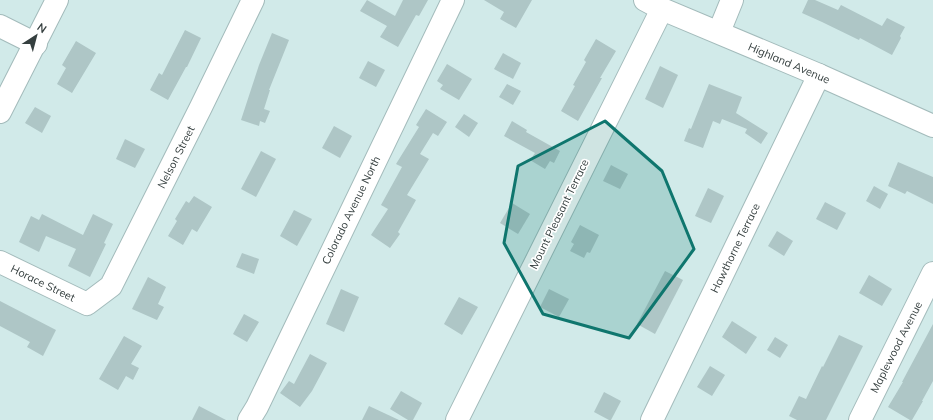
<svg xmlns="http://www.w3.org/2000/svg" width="933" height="420" viewBox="0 0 933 420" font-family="Mulish,sans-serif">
<rect width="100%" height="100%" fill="#d1eae9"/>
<!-- building -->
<g fill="#aec6c6">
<polygon points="367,0 395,16 403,0 428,0 419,16 416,15 398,47 380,37 387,26 360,11"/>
<polygon points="484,0 532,0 516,28 500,19 504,12"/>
<polygon points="808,0 815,0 838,10 841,5 882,26 887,18 905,27 900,36 901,38 892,55 860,38 859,40 822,22 802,13"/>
<polygon points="185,30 201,38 187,67 186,67 168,100 150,90 159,73 162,75"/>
<polygon points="272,33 289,40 269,90 270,90 264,109 270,111 265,123 260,121 259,126 241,120 259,65"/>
<polygon points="596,39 616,51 600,78 602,78 578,121 561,111 575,86 573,85 586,62 584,60"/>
<polygon points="76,41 96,53 72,93 57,84 66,68 62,65"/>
<polygon points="503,53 521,63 513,79 494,69"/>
<polygon points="368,61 385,70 376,87 359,78"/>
<polygon points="447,64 472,79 459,100 440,89 443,85 437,81"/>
<polygon points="660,66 678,75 663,108 645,99"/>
<polygon points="507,84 521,91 513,105 499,97"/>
<polygon points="709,84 742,97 736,113 768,133 761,144 745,133 747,129 722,119 720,124 713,121 703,148 684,141 689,128 691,129"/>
<polygon points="35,107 51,116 42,133 25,123"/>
<polygon points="426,109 447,122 438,136 433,133 420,154 429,159 407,195 416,200 398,232 400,234 390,248 371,235 388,209 381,205 402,167 396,164 419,127 416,125"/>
<polygon points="464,114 478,123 469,137 455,127"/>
<polygon points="512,121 527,130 526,132 560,151 554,163 550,161 545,169 530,160 535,153 504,136"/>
<polygon points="334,126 352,136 340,158 322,148"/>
<polygon points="125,139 145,149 135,168 116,159"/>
<polygon points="261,151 276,159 256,197 241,189"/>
<polygon points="898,162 933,177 933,204 907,191 905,194 888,186"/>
<polygon points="611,165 628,174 620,189 603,181"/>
<polygon points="874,186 888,194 880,209 866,201"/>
<polygon points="708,188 724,196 711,223 695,216"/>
<polygon points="194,196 212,207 197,232 192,229 183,245 168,236 177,221 175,219 186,201 189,203"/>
<polygon points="825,202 846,213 837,230 816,219"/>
<polygon points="512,203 530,214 518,234 500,223"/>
<polygon points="294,210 312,219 297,246 280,236"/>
<polygon points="42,214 83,235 93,214 113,224 104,243 106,244 90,277 68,266 76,249 46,236 39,252 19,242 31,216 39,220"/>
<polygon points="580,225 599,235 590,253 587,252 584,258 570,251 574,244 571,242"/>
<polygon points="777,231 793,241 784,256 768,246"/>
<polygon points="242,253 259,259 254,274 236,267"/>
<polygon points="665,271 683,280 655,334 637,324"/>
<polygon points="869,275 892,289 882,306 859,293"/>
<polygon points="148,277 166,287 158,304 164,307 157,320 132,309"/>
<polygon points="341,289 359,297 344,332 326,324"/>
<polygon points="549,289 569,299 559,317 540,307"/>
<polygon points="459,297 478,307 462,335 444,324"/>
<polygon points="0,301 56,330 43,356 27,347 30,342 0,326"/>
<polygon points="244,314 259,322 247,342 233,334"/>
<polygon points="732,321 757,337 746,354 722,337"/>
<polygon points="933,324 933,381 922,401 923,401 912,420 910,420 888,407 903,382 902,382"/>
<polygon points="839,335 863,346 826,420 797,420 789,416 799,396 806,399 822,366 823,367"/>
<polygon points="124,336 142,346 131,364 139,368 133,380 126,376 118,390 99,379"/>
<polygon points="775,337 788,345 780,358 767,350"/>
<polygon points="310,354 327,363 312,391 300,407 280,393 289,381 294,384"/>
<polygon points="710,366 725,375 712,396 697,387"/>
<polygon points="401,391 422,403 413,420 408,420 390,409"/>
<polygon points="604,392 621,401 611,420 609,420 594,412"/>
<polygon points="199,406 226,420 192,420"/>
<polygon points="369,406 399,420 362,420"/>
</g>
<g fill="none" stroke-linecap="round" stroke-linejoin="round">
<defs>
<g id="minor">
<polyline points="645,0 662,9 819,75 933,126"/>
<polyline points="0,26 36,44"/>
<polyline points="719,32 732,0"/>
<polyline points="0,112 57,0"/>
<polyline points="0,262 87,304 111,286 201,107 253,0"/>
<polyline points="249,420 257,407 453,0"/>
<polyline points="457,420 662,9"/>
<polyline points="652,420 819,75"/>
<polyline points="860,420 933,273"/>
</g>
</defs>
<!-- minor casing -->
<use href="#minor" stroke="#a3bbbb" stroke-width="24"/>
<!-- minor -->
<use href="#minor" stroke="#fff" stroke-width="22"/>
</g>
<!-- marked area -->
<path fill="#0f766e" fill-opacity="0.2" stroke="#0f766e" stroke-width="3" stroke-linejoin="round" d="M605,121L662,171L694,249L629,338L543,314L504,243L518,166Z"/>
<g text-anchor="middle" stroke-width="3.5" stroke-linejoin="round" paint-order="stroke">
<!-- street labels -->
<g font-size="11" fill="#353f3f" stroke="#fff">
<text transform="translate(789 63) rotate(23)" y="4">Highland Avenue</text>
<text transform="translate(176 157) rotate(-63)" y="4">Nelson Street</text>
<text transform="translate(351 210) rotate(-64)" y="4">Colorado Avenue North</text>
<text transform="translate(559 214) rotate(-64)" y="4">Mount Pleasant Terrace</text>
<text transform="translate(735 248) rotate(-64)" y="4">Hawthorne Terrace</text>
<text transform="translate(43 283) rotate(26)" y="4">Horace Street</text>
<text transform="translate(896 347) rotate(-63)" y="4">Maplewood Avenue</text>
</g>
</g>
<!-- north arrow -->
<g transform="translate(36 36) rotate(36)" stroke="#ffffff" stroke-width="3" paint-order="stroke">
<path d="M0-3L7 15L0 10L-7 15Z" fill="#353f3f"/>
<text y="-6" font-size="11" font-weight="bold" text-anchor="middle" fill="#353f3f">N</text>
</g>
</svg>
